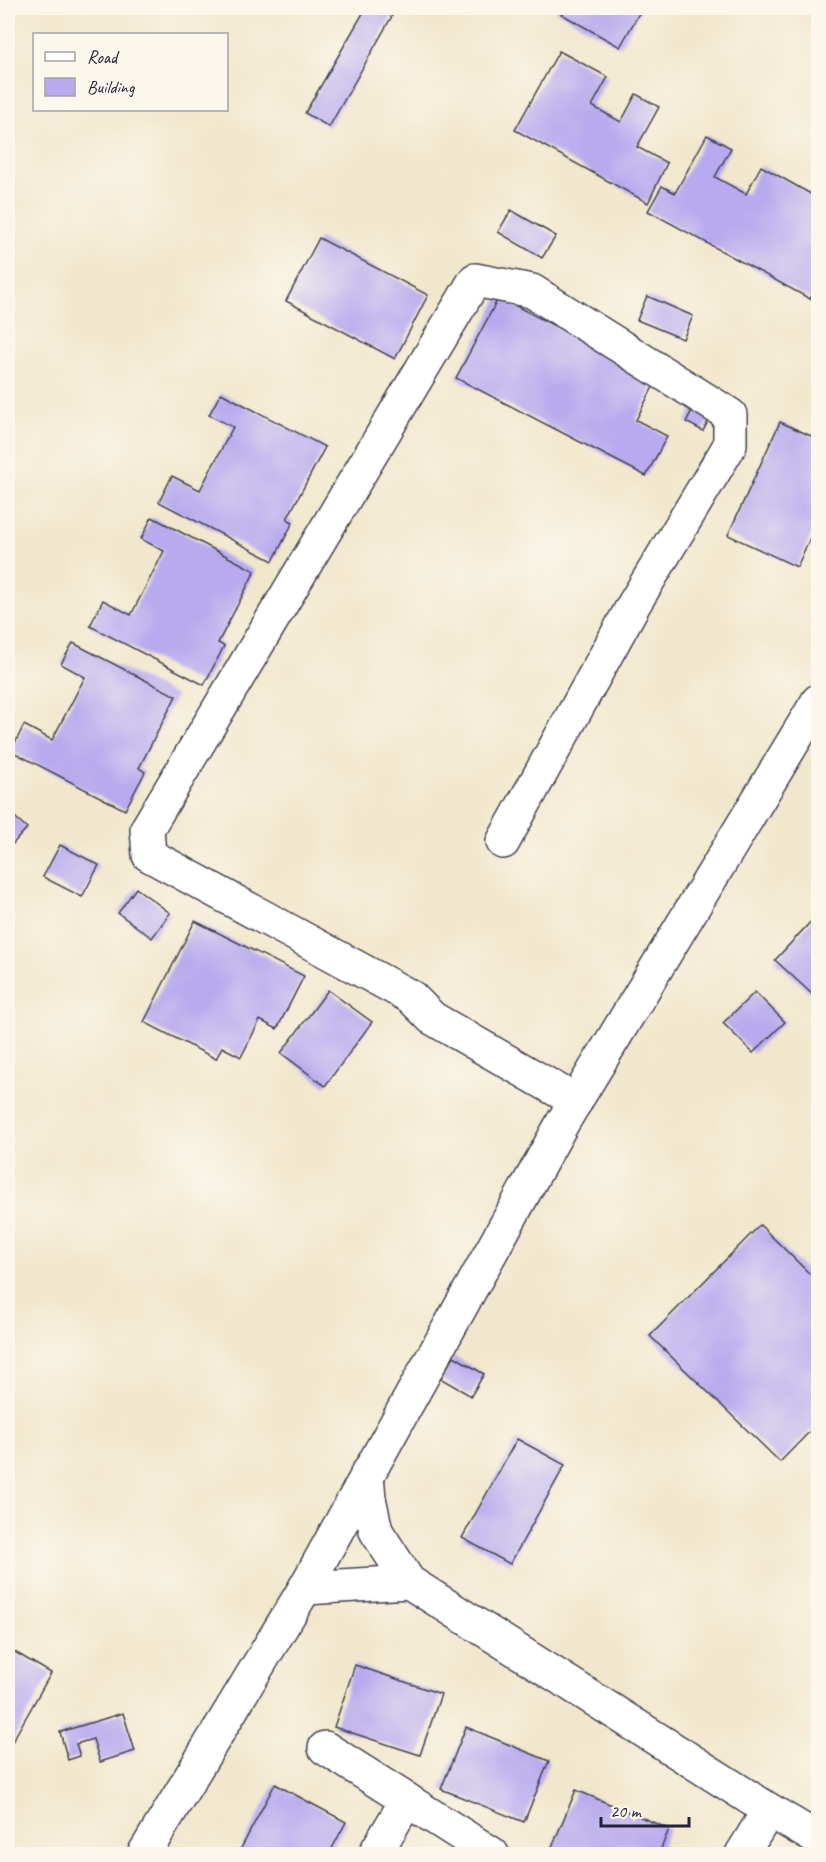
<svg xmlns="http://www.w3.org/2000/svg" width="826" height="1862" viewBox="0 0 826 1862" font-family="Caveat,sans-serif">
<rect width="100%" height="100%" fill="#fbf7ec"/>
<filter id="ink" filterUnits="userSpaceOnUse"><feTurbulence type="fractalNoise" baseFrequency=".0167" numOctaves="2"/><feDisplacementMap in="SourceGraphic" scale="12" xChannelSelector="R" yChannelSelector="G"/><feConvolveMatrix kernelMatrix="1 2 1 2 8 2 1 2 1" color-interpolation-filters="sRGB"/></filter>
<filter id="wash" filterUnits="userSpaceOnUse"><feTurbulence type="fractalNoise" baseFrequency=".008" numOctaves="4" result="noise"/><feDisplacementMap in="SourceGraphic" scale="24" xChannelSelector="R" yChannelSelector="G"/><feGaussianBlur stdDeviation="1.35" result="paint"/><feColorMatrix in="noise" values="0 0 0 0 0 0 0 0 0 0 0 0 0 0 0 0 0 1.4 0 .05"/><feComposite in="paint" operator="in"/></filter>
<g filter="url(#wash)">
<rect width="100%" height="100%" fill="#f1e7cc"/>
<g id="blocks">
<!-- building -->
<g fill="#b8aaee">
<polygon points="366,8 376,8 392,16 329,127 305,113"/>
<polygon points="558,8 642,8 620,47 556,11"/>
<polygon points="559,51 608,77 592,106 621,122 636,94 659,107 637,147 667,163 648,203 515,130"/>
<polygon points="707,135 731,148 715,177 746,194 761,166 818,198 818,284 810,299 648,211 662,186 675,193"/>
<polygon points="511,210 556,236 542,258 498,232"/>
<polygon points="319,238 428,295 395,359 286,301"/>
<polygon points="647,296 693,316 683,339 637,320"/>
<polygon points="499,297 657,379 636,420 667,436 646,476 456,378"/>
<polygon points="221,393 325,447 287,519 293,522 273,561 159,502 172,476 200,490 233,427 209,415"/>
<polygon points="699,397 716,406 703,431 686,422"/>
<polygon points="780,422 818,439 818,520 797,567 728,535"/>
<polygon points="152,517 255,571 218,643 224,646 204,685 90,626 103,600 131,615 164,551 141,539"/>
<polygon points="73,643 176,696 139,768 145,772 125,810 11,751 24,725 52,740 85,677 61,664"/>
<polygon points="8,811 27,828 8,849"/>
<polygon points="60,845 99,865 82,897 43,877"/>
<polygon points="136,888 170,913 152,938 118,913"/>
<polygon points="818,914 818,991 814,996 775,960"/>
<polygon points="195,921 304,976 277,1029 260,1020 241,1057 222,1047 216,1059 144,1022"/>
<polygon points="328,990 372,1022 325,1086 281,1053"/>
<polygon points="755,992 785,1022 753,1053 723,1023"/>
<polygon points="760,1225 818,1282 818,1423 780,1462 650,1336"/>
<polygon points="454,1356 484,1374 471,1396 440,1378"/>
<polygon points="517,1439 565,1465 510,1564 462,1538"/>
<polygon points="8,1648 51,1673 8,1749"/>
<polygon points="355,1665 441,1694 420,1755 334,1727"/>
<polygon points="123,1713 135,1751 100,1762 93,1739 76,1744 80,1756 68,1760 60,1732"/>
<polygon points="466,1727 549,1761 524,1822 441,1789"/>
<polygon points="275,1784 346,1822 329,1854 238,1854"/>
<polygon points="576,1790 669,1829 659,1854 549,1854"/>
</g>
</g>
</g>
<g filter="url(#ink)">
<use href="#blocks" fill-opacity="0" stroke="#414051" stroke-width="1.5"/>
<g fill="none" stroke-linecap="round" stroke-linejoin="round">
<defs>
<g id="minor">
<polyline points="503,842 634,604 730,445 730,415 532,291 475,280 147,829 149,855 411,997 432,1018 576,1101"/>
<polyline points="367,1474 369,1498 376,1531 409,1582 769,1810 818,1839"/>
<polyline points="305,1588 409,1582"/>
<polyline points="325,1748 492,1854"/>
<polyline points="144,1854 305,1588 563,1122 818,701"/>
<polyline points="375,1854 407,1800"/>
<polyline points="742,1854 769,1810"/>
</g>
</defs>
<!-- minor casing -->
<use href="#minor" stroke="#414051" stroke-width="36"/>
<!-- minor -->
<use href="#minor" stroke="#fff" stroke-width="33"/>
</g>
</g>
<!-- margin -->
<rect width="826" height="1862" fill="none" stroke="#fbf7ec" stroke-width="30"/>
<!-- legend -->
<rect x="33" y="33" width="195" height="78" fill="#fbf7ec" stroke="#a4a2a5" stroke-width="1.5"/>
<rect x="45" y="52" width="30" height="9" fill="#ffffff" stroke="#a4a2a5" stroke-width="1.5"/>
<text x="87" y="63" font-size="18" fill="#22223b">Road</text>
<rect x="45" y="78" width="30" height="18" fill="#b8aaee" stroke="#a4a2a5" stroke-width="1.5"/>
<text x="87" y="93" font-size="18" fill="#22223b">Building</text>
<!-- scale -->
<path d="M601 1817v9h88v-9" fill="none" stroke="#22223b" stroke-width="3"/>
<text x="610" y="1817" font-size="18" fill="#22223b" stroke="#fbf7ec" stroke-width="4.5" paint-order="stroke">20 m</text>
</svg>
